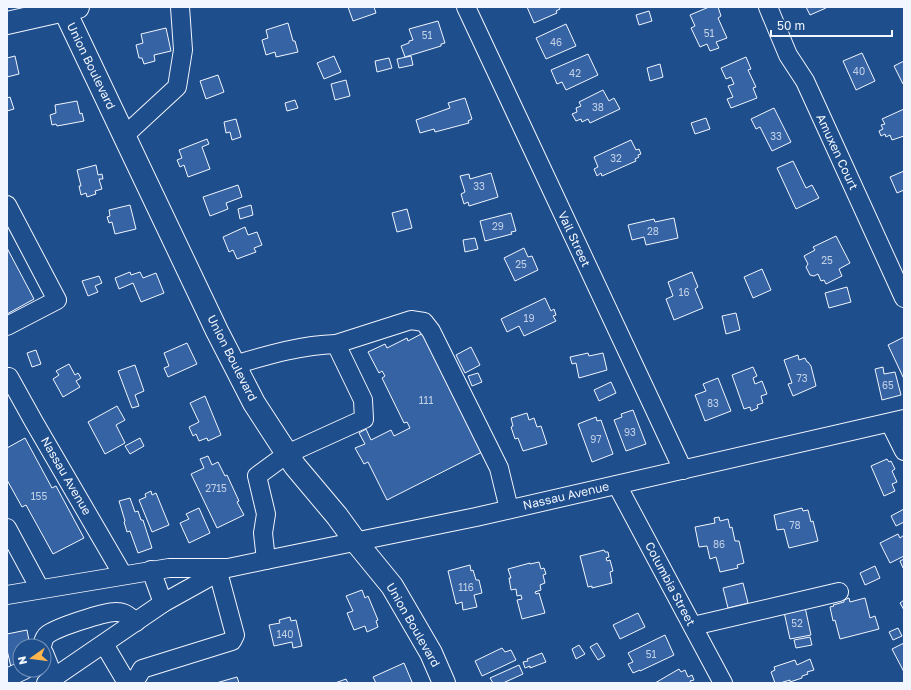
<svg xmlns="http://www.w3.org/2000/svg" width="911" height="690" viewBox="0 0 911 690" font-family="'Golos Text',sans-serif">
<rect width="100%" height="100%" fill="#1f4e8c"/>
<!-- building -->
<g fill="#3563a3" stroke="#f2f6ff">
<polygon points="348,7 374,7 376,13 353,21"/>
<polygon points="527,7 559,7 560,9 556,11 557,13 534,23"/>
<polygon points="709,7 718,7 721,16 718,18 727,38 716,42 719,48 710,51 707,44 700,47 691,28 695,26 690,15"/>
<polygon points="806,7 825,7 826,8 810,15"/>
<polygon points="649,11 652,21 639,25 636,15"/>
<polygon points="438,21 445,43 441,44 441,46 405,57 401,46 409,43 409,41 413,40 409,29"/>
<polygon points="288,23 293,41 295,41 298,52 276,57 275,52 266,55 262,40 268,38 266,30"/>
<polygon points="566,24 576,46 546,59 536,38"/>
<polygon points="166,28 171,51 154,55 155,61 144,64 142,58 139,58 136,45 143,43 141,34"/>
<polygon points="862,53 875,81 856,90 843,61"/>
<polygon points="588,54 598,75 566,90 562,82 557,84 551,70"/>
<polygon points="15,56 19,74 7,77 7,58"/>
<polygon points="334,56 341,72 324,79 317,63"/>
<polygon points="411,56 413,65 399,68 397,59"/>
<polygon points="746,57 751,69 748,70 756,87 753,88 757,98 731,108 727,99 733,97 728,86 734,84 731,77 726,79 721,68"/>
<polygon points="389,58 392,68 377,72 375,61"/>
<polygon points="904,61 904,83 903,84 894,66"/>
<polygon points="660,64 663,77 650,81 647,68"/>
<polygon points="218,75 224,92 206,99 200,81"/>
<polygon points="346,80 350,96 335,100 331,84"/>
<polygon points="603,90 609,101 614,98 620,109 590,123 588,119 582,122 581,119 576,121 572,114 577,112 576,108 581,106 579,102"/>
<polygon points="10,97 14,109 7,111 7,98"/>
<polygon points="465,98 472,119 468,121 469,123 435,132 434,129 420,133 416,120 450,108 448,103"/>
<polygon points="295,100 298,108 287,111 285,103"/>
<polygon points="77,101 80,114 82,113 84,121 57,126 56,124 52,125 50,115 56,113 55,105"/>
<polygon points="774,108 791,142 772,151 760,127 756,129 751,119"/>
<polygon points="904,109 904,136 892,140 890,135 886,137 885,134 881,136 879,131 883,129 881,125 885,124 882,119"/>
<polygon points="706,118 710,129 695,134 691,123"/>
<polygon points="236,119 241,137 232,140 230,132 226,133 224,122"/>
<polygon points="207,139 209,144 202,147 210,169 188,177 184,165 180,167 177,160 182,158 179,150"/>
<polygon points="631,140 636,150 639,149 641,154 638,155 639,157 635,159 636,161 602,176 601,173 597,176 594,169 598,167 594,157"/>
<polygon points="793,161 806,188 812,185 819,198 796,209 777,168"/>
<polygon points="96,165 98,175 102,174 103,179 99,179 102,189 95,191 96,194 87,197 86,193 81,195 79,186 81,186 77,170"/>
<polygon points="904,171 904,190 897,193 890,177"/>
<polygon points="491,173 498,197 469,206 468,202 464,204 461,194 465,192 460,176 469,174 470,179"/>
<polygon points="238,185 242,197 226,203 228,209 210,216 203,197"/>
<polygon points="130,205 136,229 115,234 112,222 109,223 107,217 110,216 109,210"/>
<polygon points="251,205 253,215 240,219 238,209"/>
<polygon points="407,209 412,228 397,232 392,213"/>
<polygon points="511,213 516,231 511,232 512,234 485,241 480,221"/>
<polygon points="674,218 678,238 646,245 644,237 632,240 628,225 654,219 655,222"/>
<polygon points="245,227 248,235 257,232 262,245 254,248 256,252 237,259 233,250 229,252 223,237"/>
<polygon points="836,236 850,263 839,269 842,276 826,284 824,280 821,281 818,274 814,276 810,275 806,267 808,264 804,256 815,250 813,247"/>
<polygon points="475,238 478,249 465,252 463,240"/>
<polygon points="7,248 34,299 7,314"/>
<polygon points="524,248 528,257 532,256 538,270 515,281 504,258"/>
<polygon points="762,269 771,290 753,298 744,277"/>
<polygon points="130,272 131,275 140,272 143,278 156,273 164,293 141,302 133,283 119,289 115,278"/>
<polygon points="692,272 698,287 695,289 703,308 674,320 666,299 673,296 668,282"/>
<polygon points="99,276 102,283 95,286 98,292 88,296 82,281"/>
<polygon points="847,287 851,302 829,308 825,293"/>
<polygon points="545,298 551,311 554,309 556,315 553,316 556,321 524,336 519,326 507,332 501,319"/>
<polygon points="736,313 740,330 726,334 722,316"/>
<polygon points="425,332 484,451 387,500 368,462 364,464 355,448 365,444 359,433 366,429 371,440 391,430 394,436 410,428 407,422 404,423 382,378 385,376 382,371 379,373 368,352 385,344 387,348 407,338 408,341"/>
<polygon points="904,337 904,379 888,345"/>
<polygon points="187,343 197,364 168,377 164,368 169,366 164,353"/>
<polygon points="471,347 480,365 465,373 456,355"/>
<polygon points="36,350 41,364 32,367 27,353"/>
<polygon points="588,353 589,356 603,353 607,370 579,378 576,363 572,364 570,357"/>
<polygon points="798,355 799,360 805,358 807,362 808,362 811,366 816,386 793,396 788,384 792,383 784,360"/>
<polygon points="69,364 75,375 78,373 81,378 76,381 80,387 63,397 53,379 59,375 56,371"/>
<polygon points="135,365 144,391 135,395 139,406 132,408 118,371"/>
<polygon points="753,367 757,376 753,378 755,384 762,381 767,394 761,396 763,403 757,405 758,408 751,411 750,407 744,409 732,375"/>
<polygon points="883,367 884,374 895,372 901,395 882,400 875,369"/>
<polygon points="478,373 482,382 472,386 468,376"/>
<polygon points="718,378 731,411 705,421 695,395 706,391 703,384"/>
<polygon points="611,382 616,393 599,401 594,390"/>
<polygon points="205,396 221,435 208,441 207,438 199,441 196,434 193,436 189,427 199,422 190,403"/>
<polygon points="117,406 125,420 116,425 125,443 105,454 88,422"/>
<polygon points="633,410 646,444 626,451 614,420 622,417 621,414"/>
<polygon points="527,413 529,420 534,418 537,427 541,426 547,444 523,451 518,438 515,439 511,427 513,426 511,418"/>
<polygon points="596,417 597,421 601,420 613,454 592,462 578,424"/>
<polygon points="25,438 52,488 56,486 84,538 53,554 26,505 22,507 7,480 7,448"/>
<polygon points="140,438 144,446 130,454 125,446"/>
<polygon points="208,456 212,465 218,462 225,476 227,475 239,501 237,502 244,515 217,528 191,474 204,468 200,459"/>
<polygon points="887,459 889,462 891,461 895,469 892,471 897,482 892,484 895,491 884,496 871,466"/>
<polygon points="151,491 152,495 156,493 169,525 152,532 139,500 146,497 145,494"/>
<polygon points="130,498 135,512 138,511 141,520 143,520 152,548 138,553 130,531 127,532 124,522 125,521 119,501"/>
<polygon points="199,508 210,533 189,543 180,523 189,519 186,514"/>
<polygon points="802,508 803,511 808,510 811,522 813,521 818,541 789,548 784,529 777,530 774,515"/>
<polygon points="904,509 904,522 896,526 891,516"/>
<polygon points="719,517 720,521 728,519 730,528 732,527 735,541 739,541 744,563 737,565 738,568 720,572 716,557 710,559 707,546 699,547 695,527 715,523 714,518"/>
<polygon points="898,534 900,538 904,535 904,556 890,563 880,543"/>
<polygon points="604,550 605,552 608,552 609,557 606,558 607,561 610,560 613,571 610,572 612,583 592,588 592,586 588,587 580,556"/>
<polygon points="904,559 904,568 903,568 900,561"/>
<polygon points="539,562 541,569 544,568 546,574 543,575 545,583 540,585 541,590 535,592 536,594 539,593 545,613 522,619 517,600 522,599 521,595 517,596 516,589 511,590 509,578 511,578 508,569 530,563 530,564"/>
<polygon points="470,565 471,571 473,570 476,580 479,580 482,593 474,595 477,607 463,610 462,602 456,604 448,571"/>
<polygon points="875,566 880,578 865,585 860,573"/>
<polygon points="743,583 748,603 728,608 723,588"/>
<polygon points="362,590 365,598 368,596 378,620 376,621 378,627 367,632 365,626 354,630 347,613 353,611 346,596"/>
<polygon points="849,598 850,602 865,598 870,618 875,616 879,629 840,639 835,620 833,621 830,607 834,606 833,605 844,602 844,600"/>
<polygon points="904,600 904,610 900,603"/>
<polygon points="805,607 811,635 790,639 784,612"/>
<polygon points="638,613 645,627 620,639 613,625"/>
<polygon points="290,617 291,621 296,620 302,646 293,648 292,642 274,646 269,625 280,623 279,620"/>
<polygon points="898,628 902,636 893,640 889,632"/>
<polygon points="27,630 30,646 20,646 20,665 11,667 7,650 7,634"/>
<polygon points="665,635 674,655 640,671 640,670 633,673 628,664 633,662 628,653"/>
<polygon points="810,637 812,645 796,648 794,640"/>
<polygon points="597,643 605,656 598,660 590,647"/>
<polygon points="904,643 904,672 892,649"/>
<polygon points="579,645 585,654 576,659 572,649"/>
<polygon points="502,648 505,652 511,650 516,660 482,676 475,661"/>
<polygon points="542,653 546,662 530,668 530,666 525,668 523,662 528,661 527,659"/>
<polygon points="810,659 814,670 807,672 808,674 802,676 802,678 790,682 790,680 780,683 775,683 771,672 775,670 774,667 795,660 797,665"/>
<polygon points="404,663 412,682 409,683 376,683 373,677"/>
<polygon points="519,665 523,674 503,683 493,683 490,678"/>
<polygon points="679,669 681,672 685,670 688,677 692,675 694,680 690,681 691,683 655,683"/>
<polygon points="237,677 239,683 216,683"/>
<polygon points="346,679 348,683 335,683"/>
</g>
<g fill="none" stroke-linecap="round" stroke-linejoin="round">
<defs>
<g id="minor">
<polyline points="466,7 683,470"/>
<polyline points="768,7 788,55 805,81 904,298"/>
<polyline points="124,136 177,87 183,50 180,7"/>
<polyline points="7,205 57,300 7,326"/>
<polyline points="336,344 411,320 424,322 431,331 499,468 509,509"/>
<path d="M234,365C268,355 301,345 336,344L363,400L364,419L287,454L257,476L266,514L263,533L266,560"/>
<polyline points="9,377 34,422 123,575"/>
<polyline points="890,423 904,451"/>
<polyline points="617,485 723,683"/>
<polyline points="7,528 40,589"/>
<polyline points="151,570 163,603"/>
<polyline points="7,595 169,568 228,568 266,560 476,517 904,419"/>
<polyline points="693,626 839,592"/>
<polyline points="104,644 127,683"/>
<path d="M42,646C43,642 44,637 47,635C55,628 106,611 117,612C125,612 130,617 136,622"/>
<polyline points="44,653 54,678"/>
<polyline points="7,678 24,670"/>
<polyline points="46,683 163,603 226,568"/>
<polyline points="128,683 138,676 142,669 232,641 235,635 218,572"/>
</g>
<g id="major">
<polyline points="63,7 217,331 254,403 295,466 337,516 356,542 392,586 431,653 444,683"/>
<polyline points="7,23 78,7"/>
</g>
</defs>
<!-- minor casing -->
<use href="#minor" stroke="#f2f6ff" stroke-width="20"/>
<!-- major casing -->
<use href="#major" stroke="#f2f6ff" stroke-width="24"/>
<!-- minor -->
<use href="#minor" stroke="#1f4e8c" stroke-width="18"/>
<!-- major -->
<use href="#major" stroke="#1f4e8c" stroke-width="22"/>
</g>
<g text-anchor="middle" stroke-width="3" stroke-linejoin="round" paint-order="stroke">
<!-- number labels -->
<g font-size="10" fill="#c3d1e8">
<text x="709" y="37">51</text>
<text x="427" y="39">51</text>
<text x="556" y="46">46</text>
<text x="859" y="75">40</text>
<text x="575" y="77">42</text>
<text x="598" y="111">38</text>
<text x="776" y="140">33</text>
<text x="616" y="162">32</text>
<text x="479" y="190">33</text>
<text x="498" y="230">29</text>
<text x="653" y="235">28</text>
<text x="827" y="264">25</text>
<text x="521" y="268">25</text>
<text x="684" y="296">16</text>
<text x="529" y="322">19</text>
<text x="802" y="382">73</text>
<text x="888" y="389">65</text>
<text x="426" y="404">111</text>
<text x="713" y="407">83</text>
<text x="630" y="436">93</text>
<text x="596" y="443">97</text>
<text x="216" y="492">2715</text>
<text x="39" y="500">155</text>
<text x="795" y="529">78</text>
<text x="719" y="548">86</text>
<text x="466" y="591">116</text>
<text x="797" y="627">52</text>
<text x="285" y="638">140</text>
<text x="651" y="658">51</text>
</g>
<!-- street labels -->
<g font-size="12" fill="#f2f6ff" stroke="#1f4e8c">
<text transform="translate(91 66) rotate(64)" y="4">Union Boulevard</text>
<text transform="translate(837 152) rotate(65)" y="4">Amuxen Court</text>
<text transform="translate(574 239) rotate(65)" y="4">Vail Street</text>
<text transform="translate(232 358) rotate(63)" y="4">Union Boulevard</text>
<text transform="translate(66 476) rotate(60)" y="4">Nassau Avenue</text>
<text transform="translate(566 496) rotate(-13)" y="4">Nassau Avenue</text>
<text transform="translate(670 584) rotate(62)" y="4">Columbia Street</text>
<text transform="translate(413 625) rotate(60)" y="4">Union Boulevard</text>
</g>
</g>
<!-- border -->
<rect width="911" height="690" fill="none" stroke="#f2f6ff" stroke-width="16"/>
<!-- north arrow -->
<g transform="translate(32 658) rotate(256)"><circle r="19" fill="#1f4e8c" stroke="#7391ba"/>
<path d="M0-3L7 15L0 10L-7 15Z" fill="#ffb74d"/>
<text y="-6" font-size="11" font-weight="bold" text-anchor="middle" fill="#f2f6ff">N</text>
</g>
<!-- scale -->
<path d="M771 30v6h121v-6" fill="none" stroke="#f2f6ff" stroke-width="2"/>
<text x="777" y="30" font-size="12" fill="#f2f6ff" stroke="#1f4e8c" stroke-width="3" paint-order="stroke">50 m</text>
</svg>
